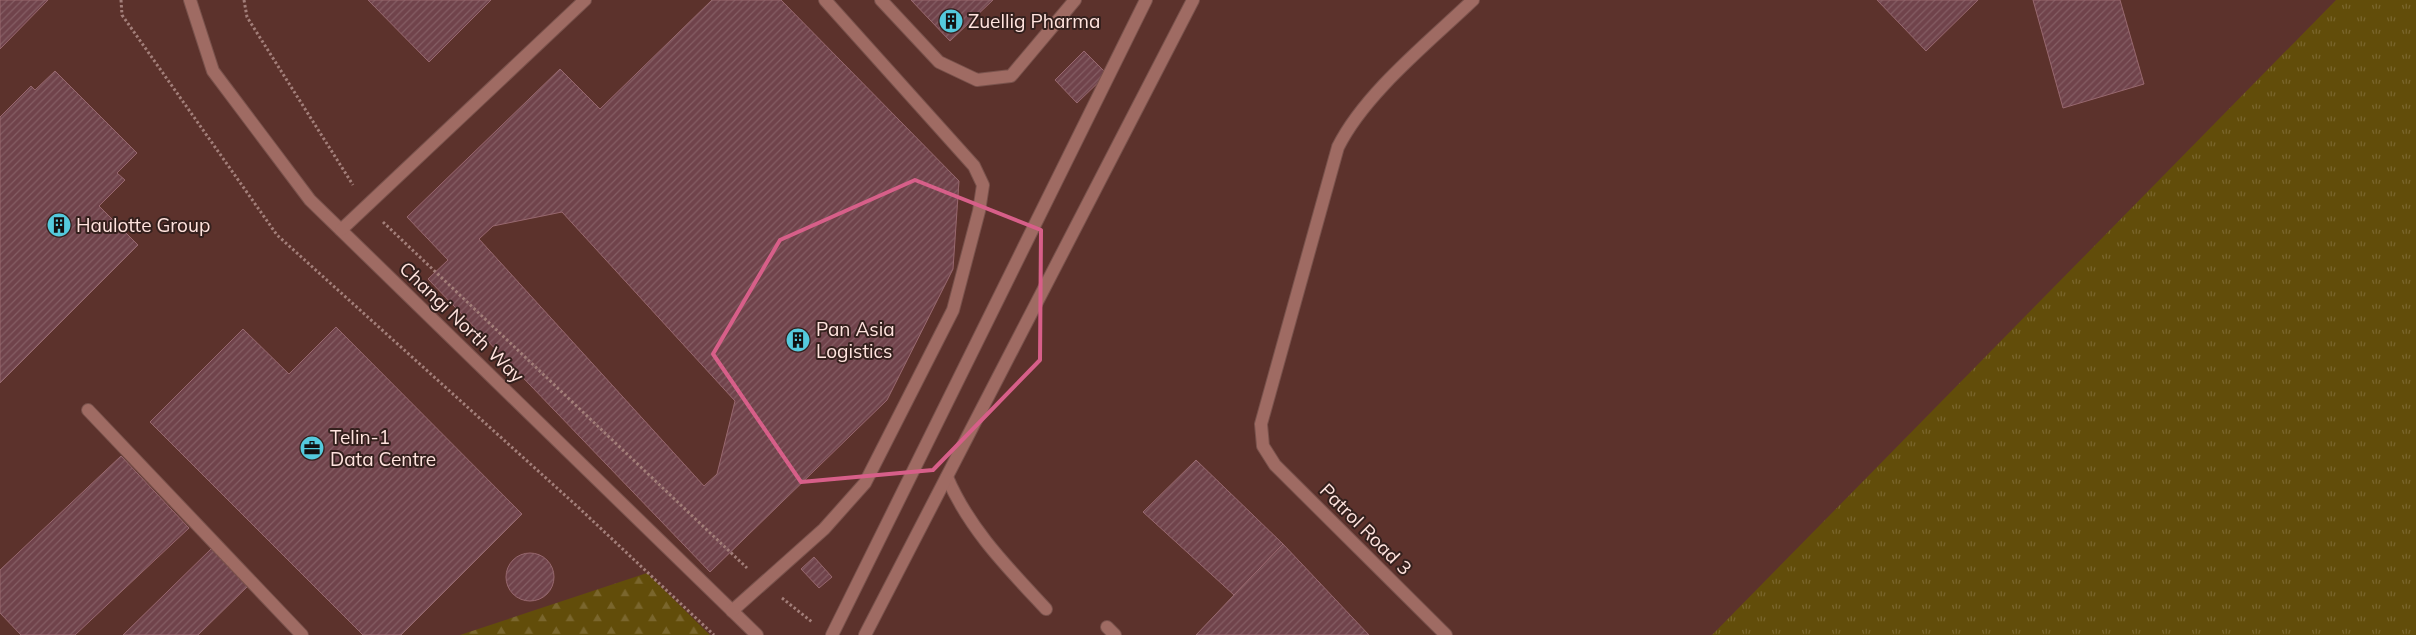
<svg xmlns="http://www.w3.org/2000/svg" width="2416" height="635" viewBox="0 0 2416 635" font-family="Mulish,sans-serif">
<defs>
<pattern id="grass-tufts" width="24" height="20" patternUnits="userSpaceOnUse" patternTransform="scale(1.25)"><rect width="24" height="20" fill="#624d0a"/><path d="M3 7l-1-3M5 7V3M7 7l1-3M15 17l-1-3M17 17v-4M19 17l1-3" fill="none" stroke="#7a662d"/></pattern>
<pattern id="forest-firs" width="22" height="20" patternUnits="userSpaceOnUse" patternTransform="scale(1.25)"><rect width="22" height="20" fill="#624d0a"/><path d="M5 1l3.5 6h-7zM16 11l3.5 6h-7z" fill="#7a662d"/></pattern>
<pattern id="building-hatch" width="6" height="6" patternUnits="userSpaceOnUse" patternTransform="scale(1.25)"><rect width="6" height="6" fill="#70434b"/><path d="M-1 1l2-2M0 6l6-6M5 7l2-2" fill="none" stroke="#855e64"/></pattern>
</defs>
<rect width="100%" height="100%" fill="#5c322c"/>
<!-- grass -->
<polygon fill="url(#grass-tufts)" points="2336,0 2416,0 2416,635 1712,635"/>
<!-- forest -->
<polygon fill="url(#forest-firs)" points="647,573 710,635 460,635"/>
<!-- building -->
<g fill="url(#building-hatch)" stroke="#98686f" fill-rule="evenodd">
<polygon points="0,0 48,0 0,49"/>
<polygon points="368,0 491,0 429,62"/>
<path d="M712,0H781L959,181L953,269L887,400L710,572L428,279L448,260L407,217L560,69L600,109ZM562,212L735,401L717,474L704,486L479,239L493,226Z"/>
<polygon points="911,0 993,0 950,41"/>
<polygon points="1877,0 1978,0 1926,51"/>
<polygon points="2033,0 2120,0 2144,84 2063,108"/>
<polygon points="1084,51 1107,74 1077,103 1055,80"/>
<polygon points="55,71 137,153 117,173 125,180 99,206 138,245 0,383 0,117 31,86 35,90"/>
<polygon points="336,327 522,514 401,635 363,635 150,422 243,329 289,374"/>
<polygon points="121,456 189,528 75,635 21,635 0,613 0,570"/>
<polygon points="1196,460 1283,544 1234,595 1143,512"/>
<polygon points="1283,544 1369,635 1196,635 1234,595"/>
<polygon points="211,549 248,586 198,635 123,635"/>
<circle cx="530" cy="577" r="24"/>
<polygon points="814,557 832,577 819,588 801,569"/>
</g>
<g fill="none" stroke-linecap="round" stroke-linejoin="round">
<defs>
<g id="minor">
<polyline points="190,0 213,71 310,200 757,635"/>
<polyline points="881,0 939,62 977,80 1011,76 1075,0"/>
<polyline points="341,230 585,0"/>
<polyline points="88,410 302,635"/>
<path d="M947,477C969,529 1008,568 1046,609"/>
<polyline points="732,611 824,529 865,483 953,310 979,211 983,185 974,166 825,0"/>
<polyline points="1107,627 1115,635"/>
<polyline points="832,635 1146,0"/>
<polyline points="865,635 1193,0"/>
<path d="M1446,635L1275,465L1263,446L1261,424L1338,147C1365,93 1428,43 1473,0"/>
</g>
</defs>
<!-- minor casing -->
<use href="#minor" stroke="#79524c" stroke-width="14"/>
<!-- path -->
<g stroke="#a37f7a" stroke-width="3" stroke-dasharray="2.5 2.5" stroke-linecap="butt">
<polyline points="121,0 122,15 277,235 578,507 714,635"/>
<polyline points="244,0 247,17 353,185"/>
<polyline points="383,222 747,568"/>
<polyline points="782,598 812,622"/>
</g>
<!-- minor -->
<use href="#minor" stroke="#9f6b63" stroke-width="12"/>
</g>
<!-- marked area -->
<path fill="none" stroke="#d75f89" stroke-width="4" stroke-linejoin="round" d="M915,180L1041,230L1040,360L933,470L801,482L713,354L780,240Z"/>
<!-- icons -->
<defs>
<symbol id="building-disc" viewBox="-11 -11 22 22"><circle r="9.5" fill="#54cadd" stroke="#34201d"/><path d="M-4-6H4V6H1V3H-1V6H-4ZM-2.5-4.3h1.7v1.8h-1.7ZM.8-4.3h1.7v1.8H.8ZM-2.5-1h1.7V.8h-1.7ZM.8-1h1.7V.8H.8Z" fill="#111"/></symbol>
<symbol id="office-disc" viewBox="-11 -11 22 22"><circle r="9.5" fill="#54cadd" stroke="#34201d"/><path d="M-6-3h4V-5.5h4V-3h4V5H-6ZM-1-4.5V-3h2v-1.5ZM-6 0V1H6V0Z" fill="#111"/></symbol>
</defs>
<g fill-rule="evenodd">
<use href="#building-disc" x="937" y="7" width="28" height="28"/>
<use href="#building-disc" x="45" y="211" width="28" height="28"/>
<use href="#building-disc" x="784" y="326" width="28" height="28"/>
<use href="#office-disc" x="298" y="434" width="28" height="28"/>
</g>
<g text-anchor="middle" stroke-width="4" stroke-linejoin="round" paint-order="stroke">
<!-- poi labels -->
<g font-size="19" fill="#ffe3de" stroke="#34201d" text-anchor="start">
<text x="968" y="28">Zuellig Pharma</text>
<text x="76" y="232">Haulotte Group</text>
<text x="816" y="336">Pan Asia<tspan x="816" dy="22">Logistics</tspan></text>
<text x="330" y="444">Telin-1<tspan x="330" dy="22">Data Centre</tspan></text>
</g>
<!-- street labels -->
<g font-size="19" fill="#ffe3de" stroke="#34201d">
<text transform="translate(462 322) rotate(44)" y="7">Changi North Way</text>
<text transform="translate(1366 529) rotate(45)" y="7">Patrol Road 3</text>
</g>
</g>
</svg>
